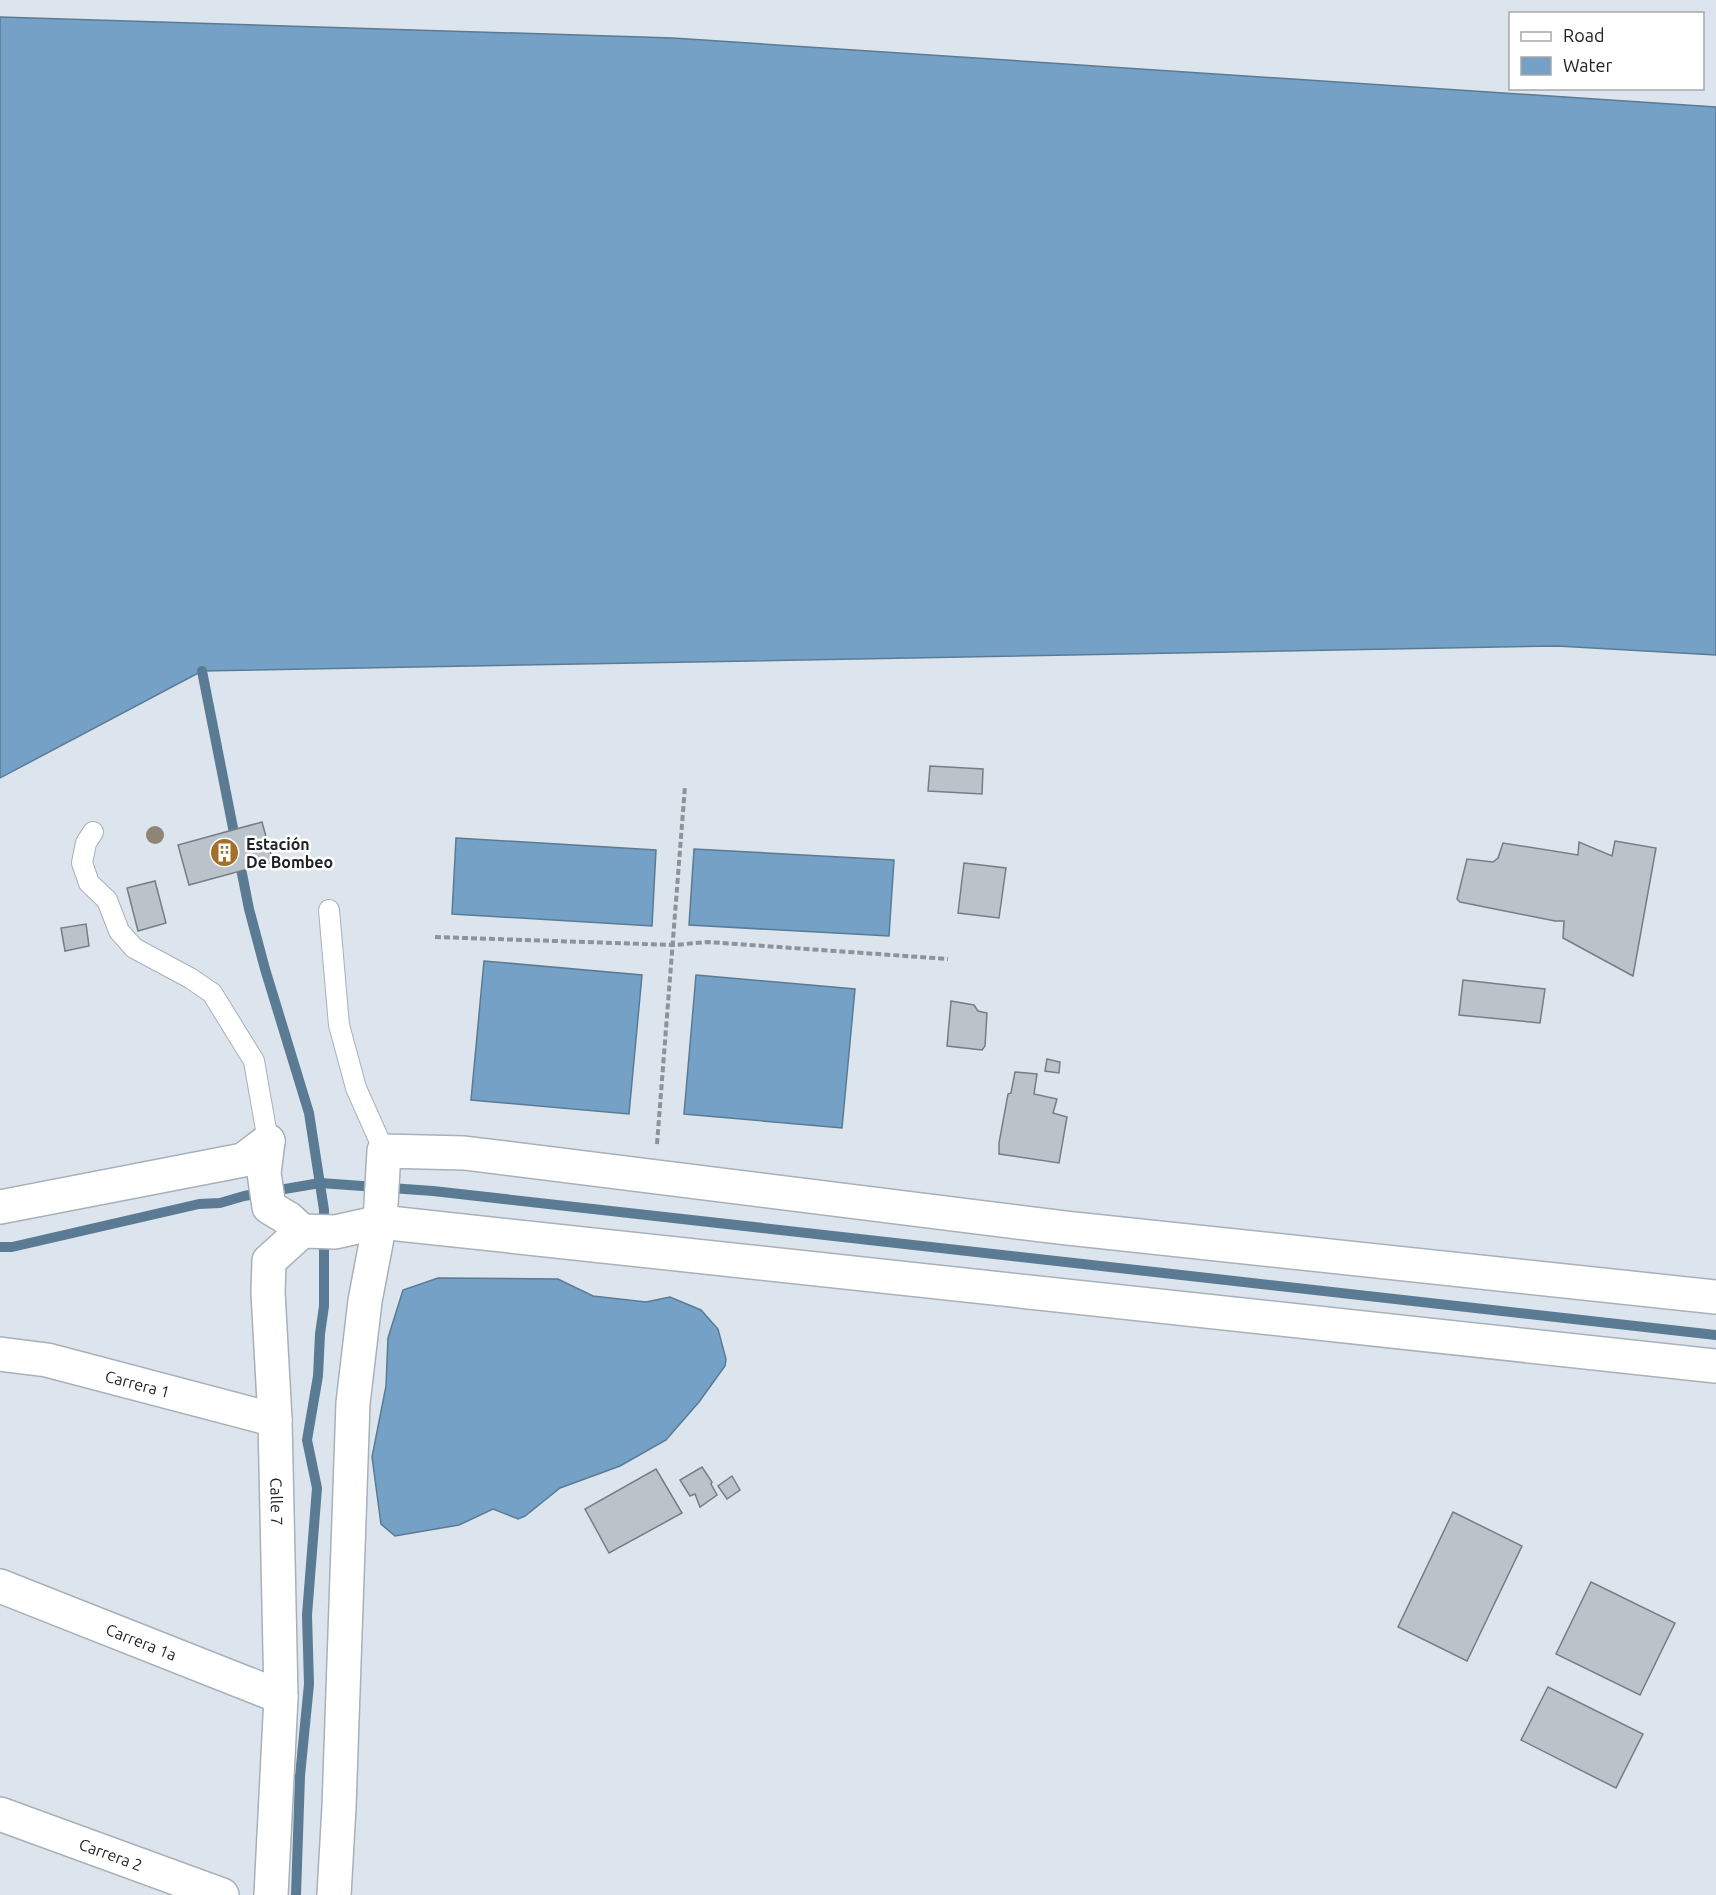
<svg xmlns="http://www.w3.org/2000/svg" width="1716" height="1895" viewBox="0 0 1716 1895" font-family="Ubuntu,sans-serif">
<rect width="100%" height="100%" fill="#dce5ed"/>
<!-- water -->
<g fill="#74a1c5" stroke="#5b7b95" stroke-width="1.5">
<polygon points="0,17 673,38 1716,107 1716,655 1557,646 202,671 0,778"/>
<polygon points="456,838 656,850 652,926 452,914"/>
<polygon points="694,849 894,860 889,936 689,925"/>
<polygon points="484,961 642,975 629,1114 471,1100"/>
<polygon points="696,975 855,989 842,1128 684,1114"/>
<polygon points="438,1278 558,1279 593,1296 646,1302 670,1297 701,1310 718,1329 726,1359 725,1366 699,1402 666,1440 620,1466 560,1488 525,1516 518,1519 493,1509 459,1525 395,1536 381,1524 372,1457 386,1386 388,1338 403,1290"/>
</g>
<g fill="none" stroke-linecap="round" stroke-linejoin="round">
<!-- stream -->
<g stroke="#5b7b95" stroke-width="10">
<polyline points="202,671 249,909 265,969 309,1113 324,1210 324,1306 320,1334 318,1376 307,1440 317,1488 307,1615 309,1684 300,1776 296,1895"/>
<polyline points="0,1247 12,1247 199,1204 220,1203 244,1196 320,1183 433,1191 1716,1335"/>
</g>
</g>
<!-- building -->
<g fill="#bac2ca" stroke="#767e85" stroke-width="1.5">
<polygon points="930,766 983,769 982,794 928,791"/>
<polygon points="262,822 273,862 189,885 178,845"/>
<polygon points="1615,841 1656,848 1633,976 1563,938 1564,921 1555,921 1460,902 1457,899 1467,859 1493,862 1498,858 1503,843 1578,855 1579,842 1612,856"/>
<polygon points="964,863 1006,868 999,918 958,913"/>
<polygon points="155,881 166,923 138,931 127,888"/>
<polygon points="86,924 89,946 65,951 61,928"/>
<polygon points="1463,980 1545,989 1540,1023 1459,1015"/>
<polygon points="951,1001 974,1005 978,1011 987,1013 985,1046 982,1050 947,1046"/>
<polygon points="1047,1059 1060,1062 1059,1073 1045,1071"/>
<polygon points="1015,1072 1037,1074 1034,1094 1057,1099 1053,1113 1067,1117 1059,1163 999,1154 999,1143 1008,1094 1011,1093"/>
<polygon points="702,1467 712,1482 711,1484 717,1495 700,1507 695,1494 690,1496 680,1480"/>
<polygon points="656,1469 682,1513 609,1553 585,1509"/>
<polygon points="732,1476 740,1490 727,1499 718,1486"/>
<polygon points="1453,1512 1522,1546 1467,1661 1398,1627"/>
<polygon points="1591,1582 1675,1623 1640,1695 1556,1654"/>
<polygon points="1548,1687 1643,1734 1616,1788 1521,1740"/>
</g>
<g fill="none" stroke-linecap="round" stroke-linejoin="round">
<defs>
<g id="service">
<polyline points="93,832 86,843 82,863 89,883 107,900 119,931 134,948 190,978 212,993 254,1061 268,1141"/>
<polyline points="329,910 339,1025 356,1088 384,1151"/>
</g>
<g id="minor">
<path id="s1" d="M268,1141L264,1173L269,1207L289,1219L302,1231L269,1261L268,1292L275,1420L281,1697L271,1895"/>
<polyline points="0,1207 243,1160 268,1141"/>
<polyline points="302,1231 335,1232 380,1222 1716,1366"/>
<path id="s2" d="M0,1354L47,1360L275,1420"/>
<path id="s3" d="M0,1586L281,1697"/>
<path id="s4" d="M0,1814L222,1895"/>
<polyline points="334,1895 339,1807 353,1403 365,1301 380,1222 384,1151 464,1153 1066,1228 1716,1297"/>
</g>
</defs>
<!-- service casing -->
<use href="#service" stroke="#a8b0b8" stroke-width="22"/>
<!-- minor casing -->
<use href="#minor" stroke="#a8b0b8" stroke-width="36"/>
<!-- path -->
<g stroke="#8d9399" stroke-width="4" stroke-dasharray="6 3" stroke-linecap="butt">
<polyline points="435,937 674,945 708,942 948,959"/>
<polyline points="657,1144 685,786"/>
</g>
<!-- service -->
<use href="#service" stroke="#fff" stroke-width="20"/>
<!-- minor -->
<use href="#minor" stroke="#fff" stroke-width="33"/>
</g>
<!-- trees -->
<circle fill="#8f8475" cx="155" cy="835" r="9"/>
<!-- icons -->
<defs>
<symbol id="building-disc" viewBox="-11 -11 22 22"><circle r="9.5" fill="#a56f2a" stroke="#fff"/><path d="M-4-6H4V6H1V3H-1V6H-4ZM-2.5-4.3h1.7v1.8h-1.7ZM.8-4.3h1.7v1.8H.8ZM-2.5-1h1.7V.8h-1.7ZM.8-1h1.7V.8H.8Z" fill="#fff"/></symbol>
</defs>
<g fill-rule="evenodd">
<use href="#building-disc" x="208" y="836" width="33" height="33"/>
</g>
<g text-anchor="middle" stroke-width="5" stroke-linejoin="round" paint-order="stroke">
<!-- poi labels -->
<g font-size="16" font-weight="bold" fill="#202326" stroke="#fff" text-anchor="start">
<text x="246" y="850">Estación<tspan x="246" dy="18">De Bombeo</tspan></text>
</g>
<!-- street labels -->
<g font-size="16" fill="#202326" stroke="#fff">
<text dy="6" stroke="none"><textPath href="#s2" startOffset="141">Carrera 1</textPath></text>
<text dy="6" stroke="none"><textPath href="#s1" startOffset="393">Calle 7</textPath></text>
<text dy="6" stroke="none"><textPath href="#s3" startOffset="152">Carrera 1a</textPath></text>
<text dy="6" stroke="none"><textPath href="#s4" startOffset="118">Carrera 2</textPath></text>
</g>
</g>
<!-- legend -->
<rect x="1509" y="12" width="195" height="78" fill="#ffffff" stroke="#a6a7a8" stroke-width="1.5"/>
<rect x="1521" y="32" width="30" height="9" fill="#ffffff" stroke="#a6a7a8" stroke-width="1.5"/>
<text x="1563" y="42" font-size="18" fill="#202326">Road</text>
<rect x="1521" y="57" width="30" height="18" fill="#74a1c5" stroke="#a6a7a8" stroke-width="1.5"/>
<text x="1563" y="72" font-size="18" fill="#202326">Water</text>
</svg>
